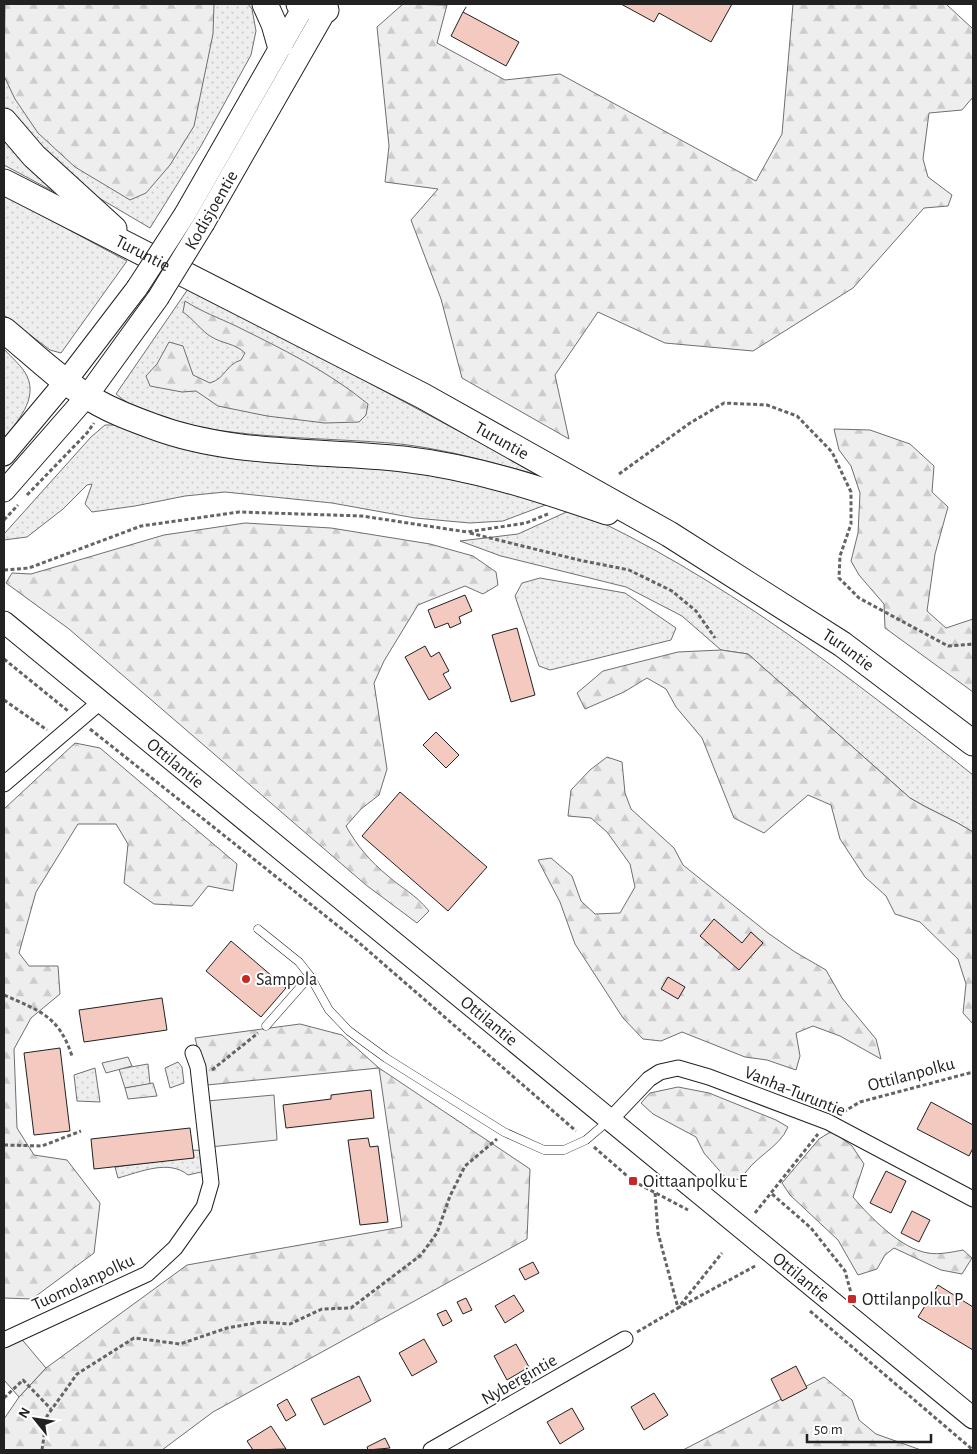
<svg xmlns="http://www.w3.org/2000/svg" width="977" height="1454" viewBox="0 0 977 1454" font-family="'Alegreya Sans',sans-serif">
<defs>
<pattern id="grass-dots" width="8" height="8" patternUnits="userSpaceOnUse" patternTransform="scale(1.25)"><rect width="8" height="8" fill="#eee"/><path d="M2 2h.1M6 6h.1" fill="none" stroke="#ccc" stroke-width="1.8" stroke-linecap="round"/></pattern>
<pattern id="forest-firs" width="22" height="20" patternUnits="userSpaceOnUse" patternTransform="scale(1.25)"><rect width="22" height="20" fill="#eee"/><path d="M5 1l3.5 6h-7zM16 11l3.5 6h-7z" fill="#ccc"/></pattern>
<pattern id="park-crowns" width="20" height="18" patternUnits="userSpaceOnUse" patternTransform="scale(1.25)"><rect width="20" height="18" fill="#eee"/><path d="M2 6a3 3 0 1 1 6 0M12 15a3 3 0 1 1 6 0" fill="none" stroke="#ccc"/></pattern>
</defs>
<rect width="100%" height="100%" fill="#fff"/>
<!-- grass -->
<g fill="url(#grass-dots)" stroke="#6f6f6f">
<polygon points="4,4 248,4 252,9 256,31 251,55 201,146 150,228 99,198 67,176 13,125 4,109"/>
<polygon points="4,134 62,196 4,165"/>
<polygon points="4,195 127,261 61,353 50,350 4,315"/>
<path d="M188,289L295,343L542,476C498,464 453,451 408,445C331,435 173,444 116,394Z"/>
<path d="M4,349C11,357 22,366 27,376C38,400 17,421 4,439Z"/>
<polygon points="105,425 123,425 448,473 548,504 503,521 470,523 415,518 332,503 225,492 185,496 135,506 92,512 85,504 92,484 87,485 63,509 27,537 4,540 4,534 91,437"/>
<path d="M573,509C718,574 849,676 973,775V832C953,819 931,811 910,798L748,654L721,650L682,616L626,587L501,556L460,541L518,534Z"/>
<polygon points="540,578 625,593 676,628 671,640 550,670 539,666 515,596 522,583"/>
<polygon points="178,1062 182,1067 184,1083 170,1088 165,1068"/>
<polygon points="148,1064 150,1084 125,1088 119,1069"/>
<polygon points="95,1068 100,1102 77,1101 74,1075"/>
<path d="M193,1150L209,1151L210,1170L188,1175C169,1159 140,1172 118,1178L115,1167L194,1157Z"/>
</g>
<!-- forest -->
<g fill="url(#forest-firs)" stroke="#6f6f6f">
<polygon points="5,4 214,4 213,34 194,126 170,165 146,193 130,200 75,167 38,133 15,99 4,76"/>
<polygon points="403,4 447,5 437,43 505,80 560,74 756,181 782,134 793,4 946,4 973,29 973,97 962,110 929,113 923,159 928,177 952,195 948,206 924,208 853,288 753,351 665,343 598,312 555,375 569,439 462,378 441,299 411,220 438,189 385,182 389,146 377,27"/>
<path d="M185,301C202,312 219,318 236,326C282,349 328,371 368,404L366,415L359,422L325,423L267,416L218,406L196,391L182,392L150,386L146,376L157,364L169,342L183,346L193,375L210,383C226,378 225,365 241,360L245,353C235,343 222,344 210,336C203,332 192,318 183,312Z"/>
<polygon points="834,429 870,430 910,444 934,466 932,492 948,507 935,554 927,611 946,628 973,619 973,692 885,628 884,604 859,575 851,561 858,533 860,493 851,466 839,450"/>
<path d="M245,523L331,528L430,544L473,556L496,572L498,585L483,594L465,586L418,605L384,661L374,683L387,769L379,795L361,809L346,826C357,846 370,861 388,876C404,890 414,893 429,911L417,923L366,885L69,629L6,583L12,573L31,574L164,535Z"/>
<path d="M721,650L748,654L910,798C931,811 953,819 973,832V1024L963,1013L966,984L958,959L920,922L895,914L886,896L865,877L840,839L831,805L808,795L764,833L734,818L702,738L676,707L666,689L647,678L624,692L585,709L577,693L603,671L678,652Z"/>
<polygon points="75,743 100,748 237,864 233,891 208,886 192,906 154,904 124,883 128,844 116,824 78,824 36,892 19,953 29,966 58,966 60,994 31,1018 14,1049 17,1128 34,1155 67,1160 100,1203 94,1253 32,1299 4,1298 4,809"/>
<polygon points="607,757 622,762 625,793 631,809 674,848 683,865 768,933 795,952 826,970 842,998 876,1039 881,1059 840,1036 813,1026 796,1033 800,1056 796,1070 767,1060 745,1057 682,1032 661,1041 643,1039 623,1018 575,944 560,902 538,860 551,858 572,876 581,901 595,914 620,913 635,887 630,864 607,832 591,818 568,816 571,790 590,770"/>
<polygon points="300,1024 342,1035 379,1068 530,1169 527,1239 213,1412 162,1450 4,1450 4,1419 19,1397 46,1368 187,1265 402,1227 379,1068 207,1085 195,1038"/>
<path d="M678,1087L709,1093L776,1120L788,1127C779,1149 752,1157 741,1180L725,1177L704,1153L696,1137L653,1114L641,1103L650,1093Z"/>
<path d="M832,1131L852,1146L864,1164L853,1197C870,1217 901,1249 928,1253C939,1255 952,1252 963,1250L972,1258L962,1274L941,1270L894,1248L885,1255L877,1269L858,1275L838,1240L790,1195L782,1183L819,1139Z"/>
<polygon points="824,1377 852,1400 859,1420 876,1434 921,1450 683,1450"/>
</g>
<!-- park -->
<polygon fill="url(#park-crowns)" stroke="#6f6f6f" points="153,1083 157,1096 128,1099 125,1088"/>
<!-- parking -->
<g fill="#ededed" stroke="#6f6f6f">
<polygon points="128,1057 132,1066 106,1073 102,1063"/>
<polygon points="274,1095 277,1140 210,1147 207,1101"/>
<polygon points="19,1336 46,1368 19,1397 4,1380 4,1343"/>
</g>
<!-- building -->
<g fill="#f3c9c0" stroke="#222">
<polygon points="621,4 732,4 711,42 659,13 654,22"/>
<polygon points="463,12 519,42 506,66 451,36"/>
<polygon points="465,595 472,611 459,617 461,623 450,628 448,623 435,628 428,610"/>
<polygon points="517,628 535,695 511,702 492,635"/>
<polygon points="425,646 431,657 439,652 449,671 443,674 451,688 429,700 405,657"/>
<polygon points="436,732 459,755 446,768 423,745"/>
<polygon points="400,792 487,867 448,911 362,836"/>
<polygon points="714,919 742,943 751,932 763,943 739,970 700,936"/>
<polygon points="231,941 286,988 261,1017 206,971"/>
<polygon points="668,977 685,987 678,999 661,989"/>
<polygon points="162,998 167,1030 84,1042 79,1010"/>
<polygon points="60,1048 70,1131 34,1135 24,1053"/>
<polygon points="371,1090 374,1118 286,1128 283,1105 331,1099 331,1095"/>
<polygon points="931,1102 973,1125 973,1148 969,1156 917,1129"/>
<polygon points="190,1128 194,1158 94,1169 91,1139"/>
<polygon points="368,1138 370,1147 378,1146 388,1222 360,1225 348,1140"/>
<polygon points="886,1171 906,1181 891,1213 870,1203"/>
<polygon points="912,1211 930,1220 919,1242 901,1233"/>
<polygon points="533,1262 539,1273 525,1280 519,1269"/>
<polygon points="938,1285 973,1307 973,1350 918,1317"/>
<polygon points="514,1295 524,1311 505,1323 495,1306"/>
<polygon points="466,1298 472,1310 463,1314 457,1302"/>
<polygon points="446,1310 452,1321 443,1326 437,1314"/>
<polygon points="424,1339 437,1362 412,1376 399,1353"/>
<polygon points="516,1344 529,1367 507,1380 494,1356"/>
<polygon points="796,1366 807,1388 782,1401 771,1379"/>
<polygon points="359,1376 371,1401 324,1425 311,1399"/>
<polygon points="654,1393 668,1415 644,1430 631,1407"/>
<polygon points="287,1399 296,1415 286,1421 277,1405"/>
<polygon points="572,1408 584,1429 560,1444 547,1422"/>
<polygon points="271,1426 286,1449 253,1450 247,1441"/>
<polygon points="385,1438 390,1448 368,1450 367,1447"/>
</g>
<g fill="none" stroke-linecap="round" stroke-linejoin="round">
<defs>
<g id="service">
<polyline points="258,929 299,962 310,976 329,1010 349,1031 386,1058 504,1132 544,1150 564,1150 586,1140 608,1121"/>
<polyline points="266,1026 310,976"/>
</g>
<g id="minor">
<polyline points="4,784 100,702"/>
<polyline points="610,1120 649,1079 660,1072 678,1068 709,1077 828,1122 973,1199"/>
<polyline points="4,1340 147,1274 175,1248 204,1207 211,1183 198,1067 193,1053"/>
<polyline points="431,1450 625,1339"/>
</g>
<g id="secondary">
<polyline points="185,214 305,4"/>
<polyline points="204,223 326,10"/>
<polyline points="4,455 66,381 137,288"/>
<polyline points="4,491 87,396 158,298"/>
<path id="s1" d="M4,622L973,1418"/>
</g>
<g id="trunk">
<polyline points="265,4 274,24 280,45"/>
<polyline points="299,4 326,10"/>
<polyline points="4,121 34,156 114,229"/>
<path id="s2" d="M4,182L423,396L669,534L842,644L973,743"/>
<path d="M4,330C31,352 57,378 87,396C106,409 130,418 152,426C231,456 320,450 403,459C474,467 540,489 607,512"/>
</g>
</defs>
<!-- service casing -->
<use href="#service" stroke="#222" stroke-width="9"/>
<!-- minor casing -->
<use href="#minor" stroke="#222" stroke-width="17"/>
<!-- secondary casing -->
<use href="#secondary" stroke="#222" stroke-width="23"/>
<!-- trunk casing -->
<use href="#trunk" stroke="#222" stroke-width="27"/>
<!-- path -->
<g stroke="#646464" stroke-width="3" stroke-dasharray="4 2.5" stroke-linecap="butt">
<polyline points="619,474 690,423 724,403 767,405 797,416 832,452 851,492 851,524 840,556 839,578 859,598 948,646 973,644"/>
<polyline points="27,495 87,433 94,423"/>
<polyline points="4,520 18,505"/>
<polyline points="470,533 579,560 629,570 672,591 696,611 715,638"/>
<polyline points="4,570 29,568 141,526 239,512 362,516 467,532 526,523 548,514"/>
<polyline points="4,659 68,711"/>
<polyline points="4,700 47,730"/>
<polyline points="90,729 357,941 576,1131"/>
<path d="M4,995C40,1011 59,1016 72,1056"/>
<polyline points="212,1070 258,1033"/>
<polyline points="843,1112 860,1102 973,1072"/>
<polyline points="4,1145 42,1146 81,1131"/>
<polyline points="594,1147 633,1181 688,1210"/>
<polyline points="655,1193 658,1233 678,1308 757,1265"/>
<polyline points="772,1194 811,1228 845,1271 851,1293"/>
<polyline points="755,1213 818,1134"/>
<polyline points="810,1311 973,1450"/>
<polyline points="637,1332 678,1308 722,1253"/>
<polyline points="4,1398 23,1380 51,1409"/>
<polyline points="42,1450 47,1416 77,1374 134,1338 180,1344 227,1328 261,1322 290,1324 322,1309 351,1308 421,1255 437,1233 450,1196 465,1166 497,1139"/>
</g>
<!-- service -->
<use href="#service" stroke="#fff" stroke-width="8"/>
<!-- minor -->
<use href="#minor" stroke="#fff" stroke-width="15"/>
<!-- secondary -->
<use href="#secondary" stroke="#fff" stroke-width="21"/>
<!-- trunk -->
<use href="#trunk" stroke="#fff" stroke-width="25"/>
<defs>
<g id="secondary-bridge">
<polyline points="137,288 185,214"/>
<polyline points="158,298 204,223"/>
</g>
</defs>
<!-- secondary-bridge casing -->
<use href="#secondary-bridge" stroke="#222" stroke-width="23" stroke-linecap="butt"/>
<!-- secondary-bridge -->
<use href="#secondary-bridge" stroke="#fff" stroke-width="21"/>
<!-- fence -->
<polyline stroke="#222" stroke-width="1" stroke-dasharray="6 2.5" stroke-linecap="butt" points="463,12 468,4"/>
</g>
<!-- markers -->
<g fill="#c62828" stroke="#fff" stroke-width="2">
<circle cx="246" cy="979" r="5"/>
<rect x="628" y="1176" width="10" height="10" rx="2.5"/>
<rect x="847" y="1294" width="10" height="10" rx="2.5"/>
</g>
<g text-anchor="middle" stroke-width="4" stroke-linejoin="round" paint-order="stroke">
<!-- street labels -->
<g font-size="18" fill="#222" stroke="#fff">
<text transform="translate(211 210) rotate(-60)" y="6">Kodisjoentie</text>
<text dy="6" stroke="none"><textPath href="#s2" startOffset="156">Turuntie</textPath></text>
<text dy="6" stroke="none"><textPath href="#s2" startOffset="561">Turuntie</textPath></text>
<text dy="6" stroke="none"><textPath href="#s2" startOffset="966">Turuntie</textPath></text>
<text dy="6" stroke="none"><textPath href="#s1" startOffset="222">Ottilantie</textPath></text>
<text dy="6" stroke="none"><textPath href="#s1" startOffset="628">Ottilantie</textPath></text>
<text transform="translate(911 1074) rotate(-15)" y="6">Ottilanpolku</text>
<text transform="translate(795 1091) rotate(22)" y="6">Vanha-Turuntie</text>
<text dy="6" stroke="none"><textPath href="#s1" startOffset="1032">Ottilantie</textPath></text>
<text transform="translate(83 1282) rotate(-25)" y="6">Tuomolanpolku</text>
<text transform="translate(519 1379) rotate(-30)" y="6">Nybergintie</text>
</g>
<!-- poi labels -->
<g font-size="18" fill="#222" stroke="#fff" text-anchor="start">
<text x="256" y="985">Sampola</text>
<text x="643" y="1187">Oittaanpolku E</text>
<text x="862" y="1305">Ottilanpolku P</text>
</g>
</g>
<!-- border -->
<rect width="977" height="1454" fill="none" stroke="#222222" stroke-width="10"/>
<!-- north arrow -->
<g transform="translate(35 1419) rotate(300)" stroke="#ffffff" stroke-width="4" paint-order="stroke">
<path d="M0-4L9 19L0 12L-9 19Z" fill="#222222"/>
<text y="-8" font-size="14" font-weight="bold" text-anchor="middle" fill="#222222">N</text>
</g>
<!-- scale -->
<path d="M807 1434v8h124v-8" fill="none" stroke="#222222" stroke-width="2.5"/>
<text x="814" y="1434" font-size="15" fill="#222222" stroke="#ffffff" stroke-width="4" paint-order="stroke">50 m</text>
</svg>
